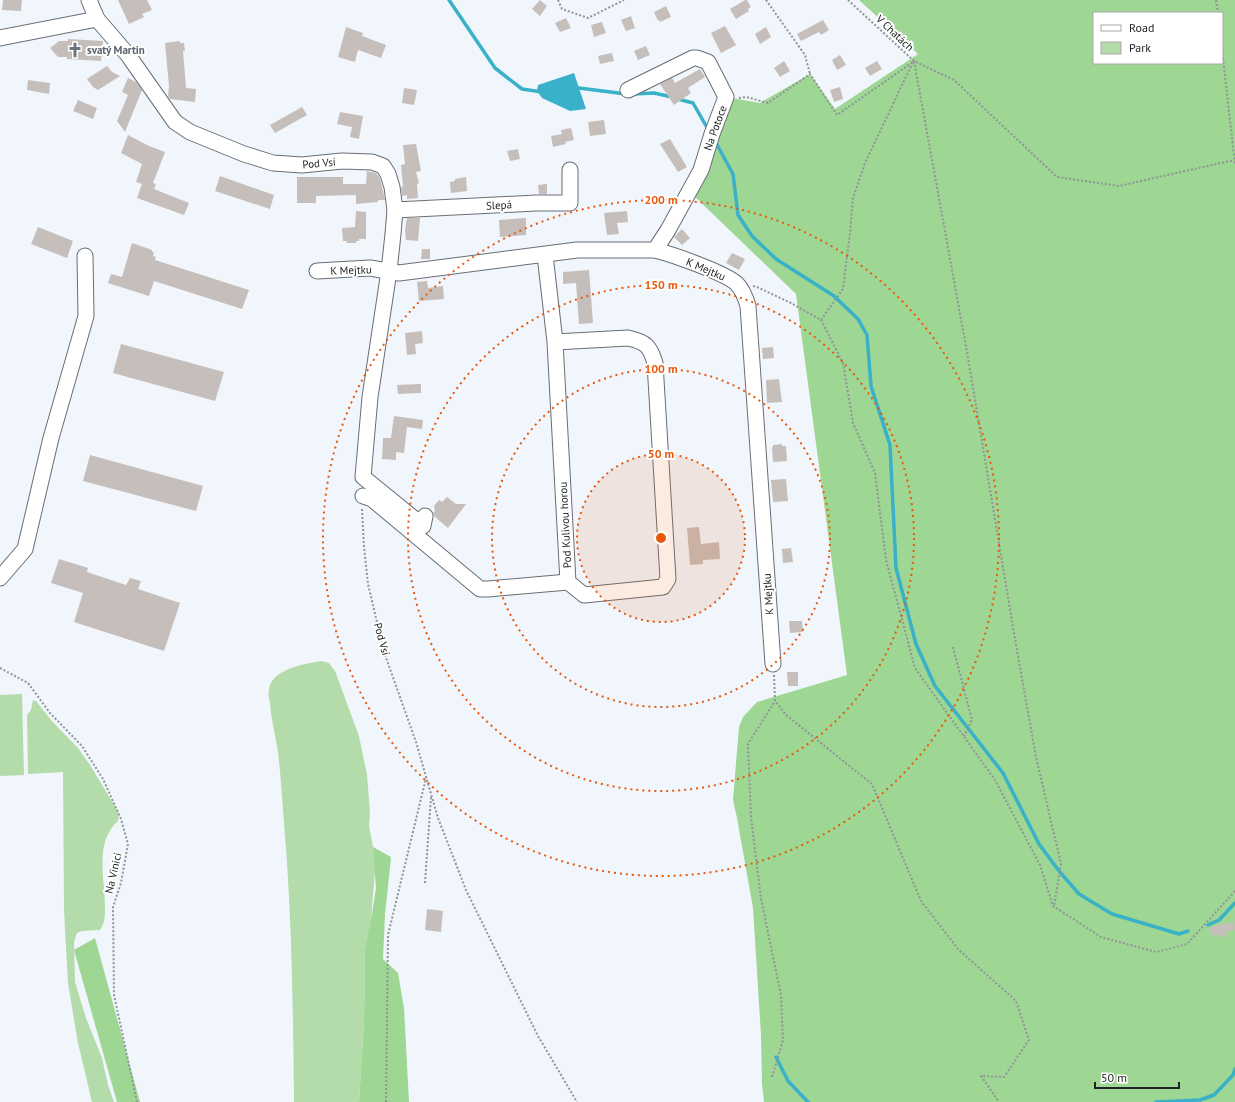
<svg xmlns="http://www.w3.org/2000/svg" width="1235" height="1102" viewBox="0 0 1235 1102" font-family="'PT Sans',sans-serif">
<rect width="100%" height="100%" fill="#f0f6fc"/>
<!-- green -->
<g fill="#b3dcaa">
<path d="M321,661L329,663L335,671L359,736L367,775L370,813L369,826L373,847L375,871L371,920L365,948L364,1023L359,1102H294C293,1009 292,916 284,823C282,800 281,776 278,753C276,736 271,720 270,702C269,699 268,694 269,690C271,669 304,664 321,661Z"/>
<polygon points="22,694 24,775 0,776 0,695"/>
<path d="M33,700L36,701L51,720L78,748L90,765L119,813L118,821C94,842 105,879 105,907C105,916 105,923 100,930L82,931L77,933L74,942L75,982L86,1018L102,1058L108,1085L114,1102H92L78,1043L68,983L64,910L63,772L28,774L27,715L31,710Z"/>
</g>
<!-- forest -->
<g fill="#9ed693" fill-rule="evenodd">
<path d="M859,0H1235V1102H764L762,1084L761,1035L753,908L737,818L733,800L739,727L743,717L757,702L847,675L796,294L691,193L726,97L760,103L810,74L835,109L918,54ZM1094,13H1222V63H1094Z"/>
<polygon points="373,847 391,857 385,915 383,959 398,973 404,1008 409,1102 359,1102 364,1023 365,948 372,914 376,888"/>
<polygon points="95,938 140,1102 117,1102 74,950"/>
</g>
<!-- water -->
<polygon fill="#39b1c8" points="574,73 586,109 570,111 542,98 537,91 538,85"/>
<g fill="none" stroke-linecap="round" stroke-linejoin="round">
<!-- stream -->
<g stroke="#39b1c8" stroke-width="3.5">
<polyline points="449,0 495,68 522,89 542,92"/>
<polyline points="575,89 579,88 626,94"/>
<polyline points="633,94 654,93 672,97"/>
<polyline points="678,99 693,103 709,131"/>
<polyline points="715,141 733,174 738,215 752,236 776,259 834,296 858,319 867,335 871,386 890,445 896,568 916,644 935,686 1003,773 1039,844 1059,871 1079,894 1112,914 1179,934 1188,931"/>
<polyline points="1208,925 1219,920 1235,903"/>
<polyline points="776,1057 788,1081 808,1102"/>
<polyline points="1156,1102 1200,1100 1214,1095 1233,1075 1235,1069"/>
</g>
</g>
<!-- building -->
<g fill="#c6beba">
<polygon points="3,0 22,0 21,11 2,10"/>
<polygon points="118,0 147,0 152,10 142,14 144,17 129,24"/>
<polygon points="540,0 547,6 540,16 532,9"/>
<polygon points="745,0 747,0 751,7 748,9 749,11 736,19 730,9"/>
<polygon points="666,6 671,17 660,22 659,20 658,21 654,12"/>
<polygon points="631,16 635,28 626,31 621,20"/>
<polygon points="566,18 571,28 560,32 555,23"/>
<polygon points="823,20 829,30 821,35 819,32 801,41 797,34"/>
<polygon points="602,22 606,33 594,37 591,25"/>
<polygon points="725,26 736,45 721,53 711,33"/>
<polygon points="346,27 363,33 362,36 386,45 381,58 358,50 355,62 338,57"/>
<polygon points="766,27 771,37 760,44 755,34"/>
<polygon points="68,39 103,41 101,61 67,59 67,57 58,57 50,48 59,41 68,41"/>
<polygon points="180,41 180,43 184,43 185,51 183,51 186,88 196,89 195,102 170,99 168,96 169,86 165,43"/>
<polygon points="646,46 650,55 638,60 634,51"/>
<polygon points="612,53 614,61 600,64 598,56"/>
<polygon points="840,55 846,65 837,70 832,60"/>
<polygon points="784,61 790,71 780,77 774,68"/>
<polygon points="877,61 882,69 870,76 865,68"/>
<polygon points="107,66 112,72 120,76 98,90 93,87 87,79"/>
<polygon points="700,69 705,77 688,88 691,93 674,105 660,84 672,78 675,83"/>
<polygon points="128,78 136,82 142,90 125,132 117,121 128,95 122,92"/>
<polygon points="28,80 50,83 49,94 27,90"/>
<polygon points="840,87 843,99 834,102 830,90"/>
<polygon points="404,88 417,90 414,105 402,103"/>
<polygon points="78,100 97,108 93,119 73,111"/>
<polygon points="302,107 307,115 275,133 270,125"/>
<polygon points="340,112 363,116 359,139 350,137 352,127 337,124"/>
<polygon points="604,120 606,134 590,136 588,122"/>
<polygon points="571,128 574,140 565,142 566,144 553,147 551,136 562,134 561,130"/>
<polygon points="128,135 149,146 165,152 153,183 156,184 154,189 189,203 184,215 137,198 142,184 136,182 142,164 121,153"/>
<polygon points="670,139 687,167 678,172 660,144"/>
<polygon points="416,144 421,171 416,172 419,183 417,184 418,198 407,199 407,195 402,196 401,187 403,187 401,165 405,164 403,145"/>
<polygon points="518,149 520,159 510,161 507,151"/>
<polygon points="367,171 376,173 380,178 385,200 378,200 378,202 356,204 356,195 316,196 316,203 297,203 297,177 343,177 343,184 366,184"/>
<polygon points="220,176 274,195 270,209 215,191"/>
<polygon points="466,177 467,191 451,193 450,182 455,181 455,179"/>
<polygon points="547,184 547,194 539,194 538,185"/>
<polygon points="356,211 366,212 366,239 359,239 359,241 356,241 356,243 347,243 346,241 343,241 342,228 355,227"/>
<polygon points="627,211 628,222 617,223 619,234 607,235 604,213"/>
<polygon points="407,218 420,218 418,241 406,240 405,230"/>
<polygon points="526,218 526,235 500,237 499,220"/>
<polygon points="38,227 73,241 67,258 31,244"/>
<polygon points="682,229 690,238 682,245 674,237"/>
<polygon points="132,243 152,250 152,252 154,252 153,256 156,257 155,260 249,290 242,309 154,281 149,296 108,283 111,274 122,277"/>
<polygon points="422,249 430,249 430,259 421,259"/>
<polygon points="732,253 745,259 739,270 726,263"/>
<polygon points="589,270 593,323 579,324 576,283 563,284 563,272"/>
<polygon points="427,281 428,288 443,286 444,299 419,301 417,282"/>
<polygon points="422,331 423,343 415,344 416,354 407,355 405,333"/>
<polygon points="121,344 224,372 215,401 113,373"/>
<polygon points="773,347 774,358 763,359 762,348"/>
<polygon points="779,379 782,402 767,403 766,380"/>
<polygon points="421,384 421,393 398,394 397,385"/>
<polygon points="394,416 423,420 422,429 407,427 404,453 396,452 396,460 382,459 383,438 391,438"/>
<polygon points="782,444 782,446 786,446 787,461 773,462 772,447 773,447 773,445"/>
<polygon points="90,455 203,486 196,511 83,481"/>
<polygon points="786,479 788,501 773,502 771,480"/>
<polygon points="447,497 456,504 466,504 448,528 434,516 433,513 435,511 434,506 439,500 442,502"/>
<polygon points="699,527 701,544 719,542 720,559 703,560 703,564 690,565 687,528"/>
<polygon points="791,548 793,562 783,563 782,549"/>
<polygon points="59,559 88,568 87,572 126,585 130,578 141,581 138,589 180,603 164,651 74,622 83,593 51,583"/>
<polygon points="789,621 802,621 803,632 790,633"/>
<polygon points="787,672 798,672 798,686 788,686"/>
<polygon points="427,909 443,911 441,932 425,930"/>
<polygon points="1234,922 1235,930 1226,932 1227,935 1219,938 1218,934 1211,936 1209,927"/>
</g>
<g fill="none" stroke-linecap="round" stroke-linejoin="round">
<defs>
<g id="minor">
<polyline points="89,0 97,19 128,55 175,122 190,132 244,154 273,163 302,165 342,161 372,162 383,166 388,174 392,187 395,210 393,234 389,271 370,397 363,477 423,526 425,516"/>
<polyline points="0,38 97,19"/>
<polyline points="628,90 693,58 697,58 708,62 726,97 712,134 701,170 668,230 655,250"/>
<polyline points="395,210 536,203 570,203 570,170"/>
<path d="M545,255L555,342L568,582L584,595L663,587L668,579L655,363C650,346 646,342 628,338L555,342"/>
<path d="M317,271L370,268L399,273L577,250H655C671,254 726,273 737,284C743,290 746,299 748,306L773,664"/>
<polyline points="363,496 372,499 480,589 488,589 568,582"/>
<polyline points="0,578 25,549 51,438 86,316 85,256"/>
</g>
</defs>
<!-- minor casing -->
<use href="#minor" stroke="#696e74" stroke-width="17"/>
<!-- path -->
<g stroke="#909498" stroke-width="2" stroke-dasharray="2 2" stroke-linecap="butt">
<polyline points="558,0 562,9 588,18 624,0"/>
<polyline points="766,0 805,55 810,74"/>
<polyline points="848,0 914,61 954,80 1057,177 1119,186 1234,160"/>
<polyline points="1216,0 1218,13"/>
<polyline points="1222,50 1235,164"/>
<polyline points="914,61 967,352 1015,639 1036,757 1061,864 1054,906"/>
<polyline points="739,98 746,97 768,103 810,74 837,115 913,62"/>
<polyline points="753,286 757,287 791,303 821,320 843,363 853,423 875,473 886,560 915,668 995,780 1040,865 1053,906 1101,937 1156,952 1187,944 1235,891"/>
<polyline points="821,320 843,289 850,233 853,198 865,163 913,62"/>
<polyline points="362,509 364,547 368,584 384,652 416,742 438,818 466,890 538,1036 577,1102"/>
<polyline points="953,647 972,720 964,736"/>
<polyline points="0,668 28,683 50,713 82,746 103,779 121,819 128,844 121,883 113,907 114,995 137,1102"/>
<polyline points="774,675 775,701 786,715 872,784 921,901 958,949 1016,1001 1029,1040 1004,1077 981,1076 999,1102"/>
<polyline points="425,883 431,797"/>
<polyline points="772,1077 783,1040 781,995 761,899 751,817 748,744 775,701"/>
<polyline points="386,1102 388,935 426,778"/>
</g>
<!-- minor -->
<use href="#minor" stroke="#fff" stroke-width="15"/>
</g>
<!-- distance rings -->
<circle cx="661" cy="538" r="84" fill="#e8590c" fill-opacity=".12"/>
<g fill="none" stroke="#e8590c" stroke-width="2" stroke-dasharray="2 4">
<circle cx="661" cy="538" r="84"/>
<circle cx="661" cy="538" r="169"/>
<circle cx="661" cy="538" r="253"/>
<circle cx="661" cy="538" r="338"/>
</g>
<!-- icons -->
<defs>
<symbol id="church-bare" viewBox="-9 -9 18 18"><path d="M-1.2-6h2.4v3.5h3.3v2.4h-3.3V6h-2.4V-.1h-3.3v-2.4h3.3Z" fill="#6b7280" stroke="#fff" stroke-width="2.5" paint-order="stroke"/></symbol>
</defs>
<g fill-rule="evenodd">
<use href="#church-bare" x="64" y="39" width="22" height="22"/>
</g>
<g text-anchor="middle" stroke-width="4" stroke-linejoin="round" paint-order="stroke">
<!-- street labels -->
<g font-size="11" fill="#212325" stroke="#fff">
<text transform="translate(895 33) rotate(43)" y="4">V Chatách</text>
<text transform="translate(715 128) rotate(-70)" y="4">Na Potoce</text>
<text transform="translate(319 163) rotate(-5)" y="4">Pod Vsí</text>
<text transform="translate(499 205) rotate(-3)" y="4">Slepá</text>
<text transform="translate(706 269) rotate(23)" y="4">K Mejtku</text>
<text transform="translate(351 270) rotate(-2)" y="4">K Mejtku</text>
<text transform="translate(565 525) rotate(-93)" y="4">Pod Kulivou horou</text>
<text transform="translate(768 594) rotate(-94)" y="4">K Mejtku</text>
<text transform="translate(382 639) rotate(75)" y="4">Pod Vsí</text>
<text transform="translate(113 873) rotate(-77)" y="4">Na Vinici</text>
</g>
<!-- worship labels -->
<g font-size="11" font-weight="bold" fill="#5b616d" stroke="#fff" text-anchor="start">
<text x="87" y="54">svatý Martin</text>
</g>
</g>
<circle cx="661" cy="538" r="6" fill="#e8590c" stroke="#fff" stroke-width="2"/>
<g font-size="12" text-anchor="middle" font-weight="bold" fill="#e8590c" stroke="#fff" stroke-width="4" stroke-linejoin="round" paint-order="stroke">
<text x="661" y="204">200 m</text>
<text x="661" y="289">150 m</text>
<text x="661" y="373">100 m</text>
<text x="661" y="458">50 m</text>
</g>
<!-- legend -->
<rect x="1093" y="12" width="130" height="52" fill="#ffffff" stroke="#a6a7a8"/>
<rect x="1101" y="25" width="20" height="6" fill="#ffffff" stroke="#a6a7a8"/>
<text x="1129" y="32" font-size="12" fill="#212325">Road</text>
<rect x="1101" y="42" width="20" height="12" fill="#b3dcaa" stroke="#a6a7a8"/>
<text x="1129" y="52" font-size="12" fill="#212325">Park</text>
<!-- scale -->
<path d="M1095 1082v6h84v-6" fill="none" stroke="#212325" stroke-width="2"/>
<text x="1101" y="1082" font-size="12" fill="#212325" stroke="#ffffff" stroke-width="3" paint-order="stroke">50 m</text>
</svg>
